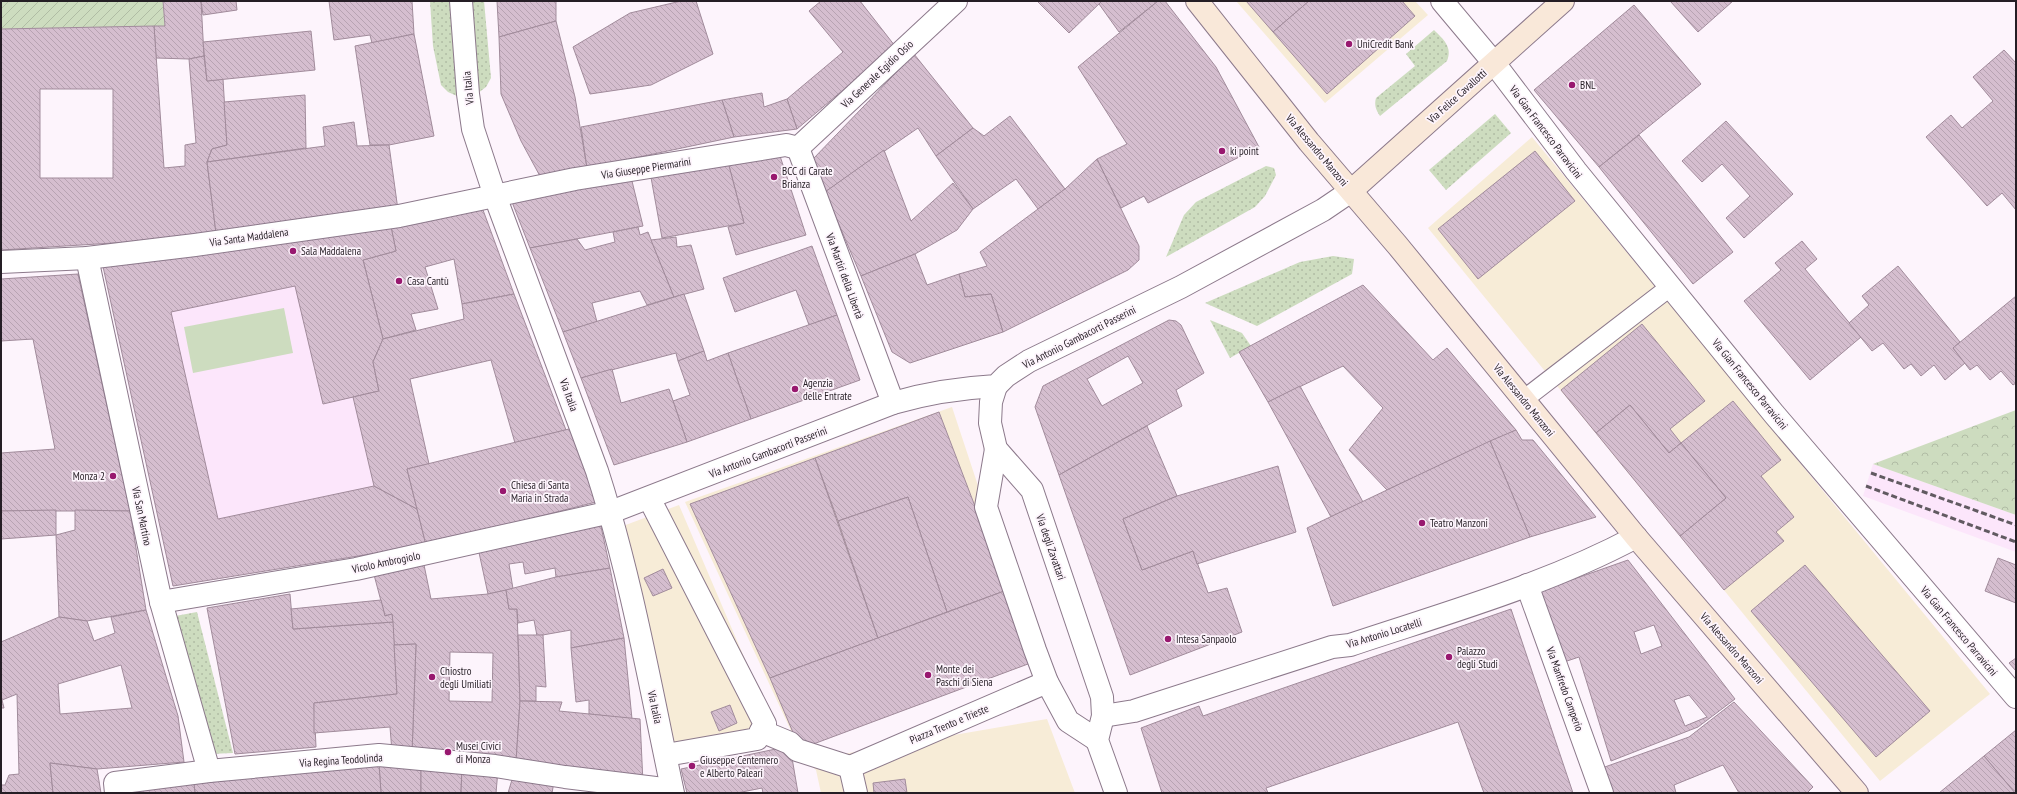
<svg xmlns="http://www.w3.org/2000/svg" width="2017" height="794" viewBox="0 0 2017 794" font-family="'PT Sans Narrow',sans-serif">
<defs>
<pattern id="grass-dots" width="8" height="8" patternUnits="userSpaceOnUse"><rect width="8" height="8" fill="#cddcbf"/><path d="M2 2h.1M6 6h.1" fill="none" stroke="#b0bca4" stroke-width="1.8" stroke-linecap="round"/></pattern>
<pattern id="forest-crowns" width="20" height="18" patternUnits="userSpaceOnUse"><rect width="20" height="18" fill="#cddcbf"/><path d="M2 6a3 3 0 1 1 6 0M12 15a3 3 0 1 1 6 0" fill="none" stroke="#b0bca4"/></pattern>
<pattern id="garden-furrows" width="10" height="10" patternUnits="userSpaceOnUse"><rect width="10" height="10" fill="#cddcbf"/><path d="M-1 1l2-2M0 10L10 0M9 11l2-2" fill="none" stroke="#b0bca4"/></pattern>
<pattern id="building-back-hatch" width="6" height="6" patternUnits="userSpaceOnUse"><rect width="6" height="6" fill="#d5becf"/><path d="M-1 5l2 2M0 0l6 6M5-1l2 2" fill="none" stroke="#b7a3b2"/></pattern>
</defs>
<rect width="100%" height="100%" fill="#fdf4fc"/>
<!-- commercial -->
<g fill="#f7ecd7">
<polygon points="1236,1 1415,1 1428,15 1325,103"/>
<polygon points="1532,137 1990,694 1880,781 1428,228"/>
<polygon points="952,407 1036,661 801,748 843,754 1047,719 1075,793 821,793 816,770 789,746 743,734 674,744 623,526 679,505 771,720 799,748 685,502"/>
</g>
<!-- built -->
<g fill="#fce6fb">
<polygon points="363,260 383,339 353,397 374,486 417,509 426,545 173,586 102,262"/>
<polygon points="1873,464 2016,515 2016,552 1863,496"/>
</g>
<!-- grass -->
<g fill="url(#grass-dots)">
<polygon points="430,1 450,1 457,96 448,92 441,85 433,46"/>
<polygon points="471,1 484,1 491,78 486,87 478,93"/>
<path d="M1434,30C1443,39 1453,47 1447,61L1380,116C1376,110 1374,105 1376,98L1415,66L1406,54Z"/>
<polygon points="1495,114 1511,133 1446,190 1429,170"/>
<polygon points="1266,166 1274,168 1276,175 1265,196 1255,207 1166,257 1184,215 1196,202"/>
<polygon points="1333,256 1354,259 1352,274 1257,326 1205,303 1300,262"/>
<polygon points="1210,320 1242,333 1251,346 1230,358"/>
<polygon points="197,612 233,753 210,754 170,617"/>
</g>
<!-- forest -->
<polygon fill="url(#forest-crowns)" points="2016,410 2016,515 1873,464"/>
<!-- garden -->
<polygon fill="url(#garden-furrows)" points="1,1 163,1 165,26 1,29"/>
<!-- pitch -->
<polygon fill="#cddcbf" points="284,308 293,353 193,373 184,327"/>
<!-- building -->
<g fill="url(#building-back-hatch)" stroke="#a18b9b" fill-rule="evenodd">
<polygon points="163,1 201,1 204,56 189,59 156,58 154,26 165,26"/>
<polygon points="201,1 236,1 237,10 203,15"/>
<polygon points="329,1 412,1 414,34 372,43 370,35 334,40"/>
<polygon points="497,1 556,1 556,21 499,37"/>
<polygon points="681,1 696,1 713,54 651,85 590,94 573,47 630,13"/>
<polygon points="821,1 860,1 895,46 797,129 787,99 843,52 809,11"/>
<polygon points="1037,1 1102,1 1069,33"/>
<polygon points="1102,1 1158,1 1119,32 1099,4"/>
<polygon points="1158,1 1165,1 1216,67 1259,147 1148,203 1144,196 1121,208 1097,159 1127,144 1078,67"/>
<polygon points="1246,1 1309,1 1273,32"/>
<polygon points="1309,1 1402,1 1415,16 1327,94 1273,32"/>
<polygon points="1670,1 1733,1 1698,32"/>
<polygon points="1634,5 1701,84 1599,167 1534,90"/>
<polygon points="556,21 575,97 587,168 541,178 521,141 501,94 499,37"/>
<path d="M154,26L164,168L185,166V145L196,143L189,59L204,56L207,81L223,79L227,145L212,149L207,162L216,233L193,238L1,250V29ZM40,89H113V178H40Z"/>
<polygon points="311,31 315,70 207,81 203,42"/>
<polygon points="414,34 434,136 389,145 370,145 355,46"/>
<polygon points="2004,50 2016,63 2016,210 2002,193 1987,206 1926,137 1951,115 1962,128 1993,101 1973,77"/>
<polygon points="914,54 973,128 936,156 918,128 825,192 813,159"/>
<polygon points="762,93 764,107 787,99 797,129 734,137 722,100"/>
<polygon points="305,95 306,148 207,162 212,149 227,145 224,102"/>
<polygon points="722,100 734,137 587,168 581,127"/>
<polygon points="1010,116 1065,189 1038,209 1016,179 973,209 936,156 973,128 984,136"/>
<polygon points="1726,121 1793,194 1744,238 1726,218 1750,196 1722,164 1702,182 1682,161"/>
<polygon points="354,122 357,146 389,145 398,210 216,233 207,162 325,146 323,127"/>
<polygon points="1639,135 1733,252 1693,284 1599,167"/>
<polygon points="884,150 911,221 953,183 973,209 957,230 915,254 861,276 825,192"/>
<polygon points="1535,151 1575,201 1478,279 1438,229"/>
<polygon points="780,156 806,235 736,255 728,227 744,223 728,162"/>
<polygon points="1097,159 1139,246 1139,260 1128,270 1003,332 991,294 965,297 959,274 987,266 980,252 1065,189"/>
<polygon points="728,162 744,223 662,238 650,172"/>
<polygon points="631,177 643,226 530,248 512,202"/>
<polygon points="483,210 514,294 462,304 454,259 425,267 438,309 411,314 416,330 383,339 363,260 396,251 390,222"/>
<polygon points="390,222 396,251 363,260 383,339 373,362 379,391 323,404 295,286 171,312 218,519 374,486 417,509 426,545 173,586 102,262"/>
<polygon points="638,227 640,235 648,232 674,297 647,305 640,291 592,303 597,322 563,332 530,248 577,239 585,250 615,242 613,232"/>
<polygon points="676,237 677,247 691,245 704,289 674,297 651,240"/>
<polygon points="1802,241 1817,259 1805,269 1861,337 1810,380 1744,301 1781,270 1775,263"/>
<polygon points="812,246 837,315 809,325 796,290 735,312 723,278"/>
<polygon points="915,254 927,285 959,274 965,297 991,294 1003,332 910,363 892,352 861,276"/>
<polygon points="1898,266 1960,342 1953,348 1965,363 1945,380 1934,365 1921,376 1911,364 1904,369 1883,343 1872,351 1849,323 1869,305 1862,296"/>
<polygon points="78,274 130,511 1,511 1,453 55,449 33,339 1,341 1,279"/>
<polygon points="1363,285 1433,360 1447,348 1516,430 1387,490 1349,450 1383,408 1343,366 1268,402 1239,352"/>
<polygon points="514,294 566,430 515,443 491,360 410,379 429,464 407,469 417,509 374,486 353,397 379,391 373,362 383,339 464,319 462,304"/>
<polygon points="684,294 704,351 678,361 676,353 581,378 563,332"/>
<polygon points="2016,296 2016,383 2013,385 2001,371 1990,380 1977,365 1970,370 1953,348"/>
<polygon points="837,315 860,380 751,419 728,353"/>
<path d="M1169,320L1176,321L1181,325L1204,373L1176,390L1182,406L1059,475L1035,407L1043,386ZM1128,356L1143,383L1102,406L1087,379Z"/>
<polygon points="1642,324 1705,401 1670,429 1681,443 1669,453 1630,405 1596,433 1561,390"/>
<polygon points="704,351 707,361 728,353 751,419 687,442 673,401 690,395 678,361"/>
<polygon points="612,369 621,403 669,389 687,442 614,465 581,378"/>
<polygon points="1300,386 1363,502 1331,517 1268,402"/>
<polygon points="1733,401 1781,460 1761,476 1794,517 1776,532 1784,541 1724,590 1680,536 1726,498 1681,443"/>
<polygon points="1630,405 1669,453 1681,443 1726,498 1680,536 1596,433"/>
<polygon points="939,412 1007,590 947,612 908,497 838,521 815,458"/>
<polygon points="1147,426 1177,496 1123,519 1142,570 1193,551 1208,593 1227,588 1242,632 1130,675 1059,475"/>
<polygon points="577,427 596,502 426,545 407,469"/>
<polygon points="1516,430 1522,440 1533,440 1596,517 1530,537 1490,441"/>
<polygon points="1490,441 1530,537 1333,606 1307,528"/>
<polygon points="815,458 878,638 770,678 690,504"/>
<polygon points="1278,466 1296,532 1197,564 1193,551 1142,570 1123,519 1177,496"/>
<polygon points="908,497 947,612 878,638 838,521"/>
<polygon points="56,510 56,535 1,539 1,511"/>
<polygon points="75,510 130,511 146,610 87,621 59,617 56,535 75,530"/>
<polygon points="600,522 610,568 556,577 555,568 525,574 523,562 509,564 513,589 488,594 478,548"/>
<polygon points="1998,558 2016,565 2016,603 1985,591"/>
<path d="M423,560L431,599L488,594L506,590L509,609H517L520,701L516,762L412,753L416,644L394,645L392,614L385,616L373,571ZM450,652L493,653L492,702L449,701Z"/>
<path d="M1628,560L1735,699L1698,727L1611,761L1579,657L1561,663L1537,592ZM1654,625L1662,646L1641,654L1634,632ZM1689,695L1707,717L1685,726L1674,700Z"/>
<polygon points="1805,565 1930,711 1876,757 1751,611"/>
<polygon points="610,568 624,638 571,648 571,630 537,636 534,620 518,623 517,609 509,609 506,590 556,577"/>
<polygon points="663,569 672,588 653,596 644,578"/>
<polygon points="1007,590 1036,661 800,749 770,678"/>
<polygon points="290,594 293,629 393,622 397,694 314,703 316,747 235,754 207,608"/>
<polygon points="381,600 385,616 392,614 393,622 293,629 291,609"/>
<polygon points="1511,609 1573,793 1484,793 1458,722 1266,788 1268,793 1162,793 1141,728 1199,706 1203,716"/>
<path d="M146,610L178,716L184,762L97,769L50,763L53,793H1V785H5L9,775L19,774L17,694L2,700L4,708H1V642L59,617L87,621L94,641L115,633L111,617ZM121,665L132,708L60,714L58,684Z"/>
<polygon points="518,635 543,635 546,687 536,686 536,701 520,701"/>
<polygon points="624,638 632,719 589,714 589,700 576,702 571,648"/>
<polygon points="416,644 412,753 392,752 390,727 314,733 314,703 397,694 394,645"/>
<polygon points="2016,658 2016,671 2009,663"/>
<polygon points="520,701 562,702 559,711 640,719 643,783 516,762"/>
<polygon points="1734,702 1813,787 1807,793 1739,793 1723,765 1674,785 1676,793 1612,793 1602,768 1689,737"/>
<polygon points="730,705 737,723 719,731 711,712"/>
<polygon points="2016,730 2016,793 2015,793 1984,756"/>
<polygon points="790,746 798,793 763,793 762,788 737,793 687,793 681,769"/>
<polygon points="1984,756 2015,793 1939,793"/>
<polygon points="50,763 97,769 101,793 53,793"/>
<polygon points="379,764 421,765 421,793 381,793"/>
<polygon points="379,764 381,793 195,793 194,784"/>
<polygon points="421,765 462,767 461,793 421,793"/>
<polygon points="462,767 498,770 496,793 461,793"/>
<polygon points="514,773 554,782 552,793 508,793"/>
<polygon points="905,779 907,793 874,793 873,783"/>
<polygon points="194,784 195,793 125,793"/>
</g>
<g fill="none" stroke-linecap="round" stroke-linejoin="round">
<defs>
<polyline id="lane" points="1523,400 1670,287"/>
<g id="street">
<path d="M461,1L468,94L473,129L495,196L597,471C631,576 650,685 673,793"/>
<polyline points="1442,1 1494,63 1576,171 1774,414 2016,697"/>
<polyline points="798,148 893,403"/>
<polyline points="798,148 956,1"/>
<polyline points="87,258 161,602 209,771"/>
<polyline points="1,262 87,258 195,245 399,216 575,179 786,145 798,148"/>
<polyline points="996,386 991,402 990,423 996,449 1032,490 1102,697 1103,716 1097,740 1116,793"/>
<polyline points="996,449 986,507 1035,650 1047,682 1068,721 1097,740"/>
<polyline points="649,498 765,724 757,739 666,755"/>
<polyline points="1527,585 1602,793"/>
<path d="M161,602L356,569L611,512L893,403C927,393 960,388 996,386L1006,376L1029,361L1181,287L1323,210L1351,191"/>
<path d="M1103,716L1134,711L1332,647L1350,645C1446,613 1546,585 1636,537"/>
<polyline points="761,731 790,743 797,750 850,767"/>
<polyline points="116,793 115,783 209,771 379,755 495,766 565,777 672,790"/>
<polyline points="856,793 850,767 1047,682"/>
</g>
<g id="secondary">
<polyline points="1197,1 1309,142 1398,246 1636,537 1857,793"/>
<polyline points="1351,191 1563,1"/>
</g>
</defs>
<!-- lane casing -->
<use href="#lane" stroke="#8c798b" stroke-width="20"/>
<!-- street casing -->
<use href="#street" stroke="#8c798b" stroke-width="24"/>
<!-- secondary casing -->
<use href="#secondary" stroke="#8c798b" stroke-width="24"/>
<!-- lane -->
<use href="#lane" stroke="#fff" stroke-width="18"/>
<!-- street -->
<use href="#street" stroke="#fff" stroke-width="22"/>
<!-- secondary -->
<use href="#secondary" stroke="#f9e8d9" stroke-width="22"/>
<!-- rail -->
<g stroke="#615a61" stroke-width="3" stroke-dasharray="6 3" stroke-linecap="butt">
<polyline points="1871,473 2016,525"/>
<polyline points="1866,486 2016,542"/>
</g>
</g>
<!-- markers -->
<g fill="#98186f" stroke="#fdf4fc" stroke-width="1.5">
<circle cx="1349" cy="44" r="4"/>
<circle cx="1572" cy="85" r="4"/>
<circle cx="1222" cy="151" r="4"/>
<circle cx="774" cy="177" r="4"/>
<circle cx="293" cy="251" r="4"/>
<circle cx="399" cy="281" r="4"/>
<circle cx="795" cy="389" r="4"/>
<circle cx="113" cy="476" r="4"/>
<circle cx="503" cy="491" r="4"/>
<circle cx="1422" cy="523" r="4"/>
<circle cx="1168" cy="639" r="4"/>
<circle cx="1449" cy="657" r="4"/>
<circle cx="928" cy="675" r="4"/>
<circle cx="432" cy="677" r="4"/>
<circle cx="448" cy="752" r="4"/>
<circle cx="692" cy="766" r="4"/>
</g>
<g text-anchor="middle" stroke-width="3.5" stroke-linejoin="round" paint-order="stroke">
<!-- poi labels -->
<g font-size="11" fill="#251e25" stroke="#fdf4fc" text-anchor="start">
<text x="1357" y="48">UniCredit Bank</text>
<text x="1580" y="89">BNL</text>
<text x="1230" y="155">ki point</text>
<text x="782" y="175">BCC di Carate<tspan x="782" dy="13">Brianza</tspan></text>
<text x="301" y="255">Sala Maddalena</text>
<text x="407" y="285">Casa Cantù</text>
<text x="803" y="387">Agenzia<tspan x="803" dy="13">delle Entrate</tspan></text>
<text x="105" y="480" text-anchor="end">Monza 2</text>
<text x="511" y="489">Chiesa di Santa<tspan x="511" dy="13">Maria in Strada</tspan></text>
<text x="1430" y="527">Teatro Manzoni</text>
<text x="1176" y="643">Intesa Sanpaolo</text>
<text x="1457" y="655">Palazzo<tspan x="1457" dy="13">degli Studi</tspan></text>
<text x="936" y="673">Monte dei<tspan x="936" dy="13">Paschi di Siena</tspan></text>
<text x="440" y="675">Chiostro<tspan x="440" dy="13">degli Umiliati</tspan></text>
<text x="456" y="750">Musei Civici<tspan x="456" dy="13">di Monza</tspan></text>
<text x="700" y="764">Giuseppe Centemero<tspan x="700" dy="13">e Alberto Paleari</tspan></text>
</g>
<!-- street labels -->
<g font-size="11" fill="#251e25" stroke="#fdf4fc">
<text transform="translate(877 74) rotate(-43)" y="4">Via Generale Egidio Osio</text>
<text transform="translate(468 88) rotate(-96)" y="4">Via Italia</text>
<text transform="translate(1457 96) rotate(-42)" y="4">Via Felice Cavallotti</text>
<text transform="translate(1546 132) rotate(53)" y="4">Via Gian Francesco Parravicini</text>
<text transform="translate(1317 150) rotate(50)" y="4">Via Alessandro Manzoni</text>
<text transform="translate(646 168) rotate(-9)" y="4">Via Giuseppe Piermarini</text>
<text transform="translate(249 237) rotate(-8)" y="4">Via Santa Maddalena</text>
<text transform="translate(845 276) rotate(70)" y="4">Via Martiri della Libertà</text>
<text transform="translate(1079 337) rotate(-27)" y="4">Via Antonio Gambacorti Passerini</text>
<text transform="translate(1750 384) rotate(51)" y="4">Via Gian Francesco Parravicini</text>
<text transform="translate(569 395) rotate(70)" y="4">Via Italia</text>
<text transform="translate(1524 400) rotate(51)" y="4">Via Alessandro Manzoni</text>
<text transform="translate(768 452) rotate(-21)" y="4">Via Antonio Gambacorti Passerini</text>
<text transform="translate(142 516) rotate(78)" y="4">Via San Martino</text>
<text transform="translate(1051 547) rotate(71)" y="4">Via degli Zavattari</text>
<text transform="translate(386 562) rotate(-12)" y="4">Vicolo Ambrogiolo</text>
<text transform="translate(1959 631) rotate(50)" y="4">Via Gian Francesco Parravicini</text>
<text transform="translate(1384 633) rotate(-17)" y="4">Via Antonio Locatelli</text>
<text transform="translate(1732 648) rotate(49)" y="4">Via Alessandro Manzoni</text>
<text transform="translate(1565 689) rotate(70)" y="4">Via Manfredo Camperio</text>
<text transform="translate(655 707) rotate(78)" y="4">Via Italia</text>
<text transform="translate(949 724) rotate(-23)" y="4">Piazza Trento e Trieste</text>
<text transform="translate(341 760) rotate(-4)" y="4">Via Regina Teodolinda</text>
</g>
</g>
<!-- border -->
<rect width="2017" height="794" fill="none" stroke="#251e25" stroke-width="4"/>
</svg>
